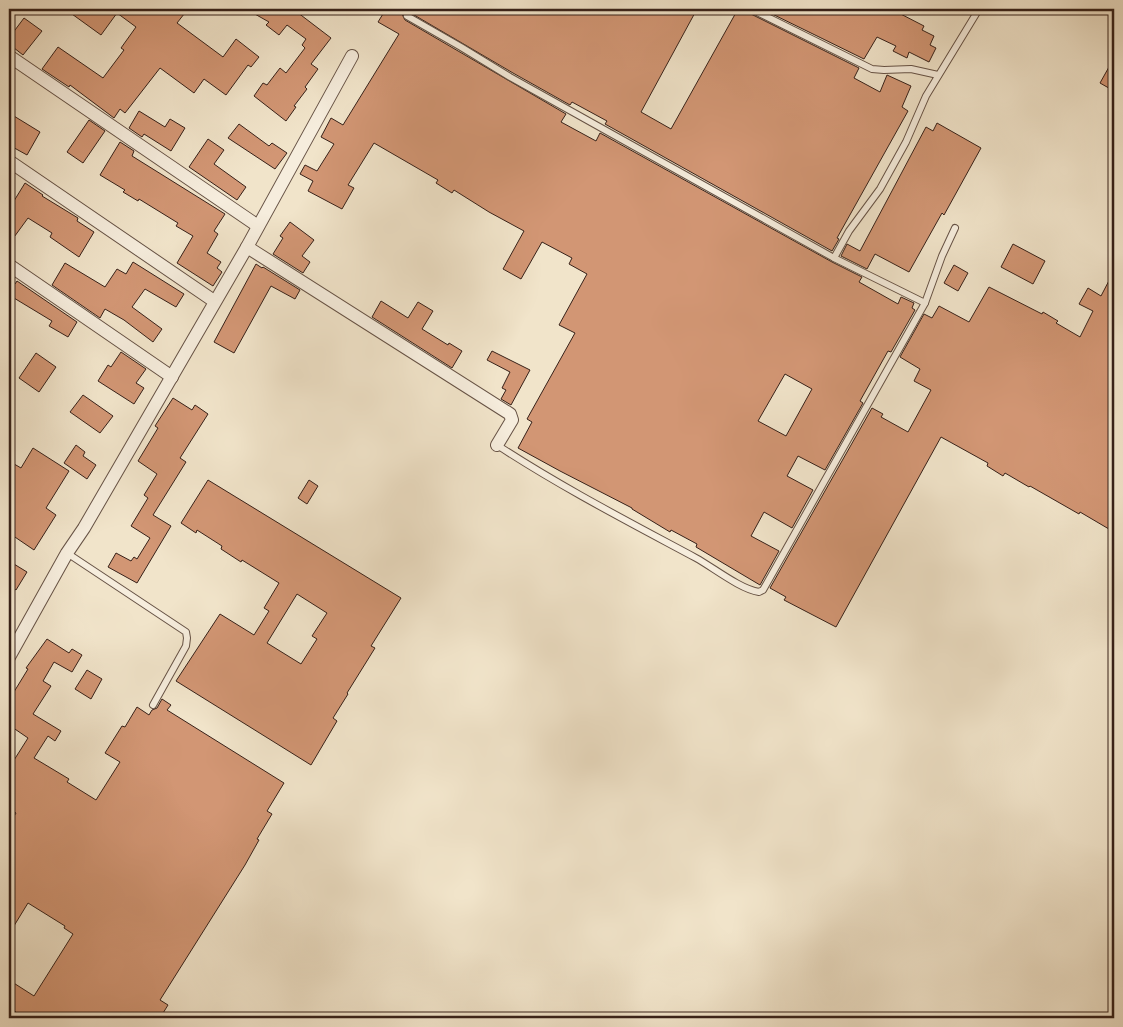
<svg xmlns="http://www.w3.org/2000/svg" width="1123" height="1027" viewBox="0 0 1123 1027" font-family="'EB Garamond',serif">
<rect width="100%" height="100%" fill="#f1e4ca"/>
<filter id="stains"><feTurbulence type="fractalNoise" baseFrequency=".004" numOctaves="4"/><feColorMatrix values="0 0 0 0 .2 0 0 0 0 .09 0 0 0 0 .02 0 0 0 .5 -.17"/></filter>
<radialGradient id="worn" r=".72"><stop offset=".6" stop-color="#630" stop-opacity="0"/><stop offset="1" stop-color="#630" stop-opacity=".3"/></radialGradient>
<!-- building -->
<g fill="#d29674" stroke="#372119" fill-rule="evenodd">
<polygon points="65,9 188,9 177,23 223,57 236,39 259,57 251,67 248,65 226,95 204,79 194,93 160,68 125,113 120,109 114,118 70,85 69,87 42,69 58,47 103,78 124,50 121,48 136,27 117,13 101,35"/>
<polygon points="246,9 293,9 331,38 311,64 318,69 305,87 307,89 294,106 296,107 286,121 254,96 263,83 267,85 280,68 286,73 305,48 302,45 306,39 287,25 279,35 266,25 269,22"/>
<path d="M386,9H697L641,112L671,129L738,9H746L749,13L859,68L854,78L880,92L887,75L911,86L902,107L908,111L837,238L839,239L832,251L605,124L607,121L572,102L570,105L513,73L409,12L405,11L402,14L405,20L566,114L561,122L596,141L600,133L832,262L862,277L859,282L898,304L901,297L914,303L912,308L915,310L891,352L888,351L860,401L863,403L825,470L798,456L787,476L813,490L792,528L764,512L751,536L779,551L760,585L696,547L697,544L671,530L670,532L632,509V508L560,471L518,448L532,422L527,419L575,333L559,325L587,274L569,264L572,258L542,242L521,279L503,269L524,231L489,212L454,190L452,193L436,183L438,180L374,143L348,185L354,188L342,209L308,191L313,181L300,174L305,165L317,171L334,144L321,137L331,118L343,125L399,34L378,22ZM785,374L812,389L786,436L758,421Z"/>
<polygon points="762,9 891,9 924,26 922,30 934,36 930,45 936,48 929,62 909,52 907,58 893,51 896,46 877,37 864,59"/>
<polygon points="24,18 42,31 23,55 9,44 9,38"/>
<polygon points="1114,58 1114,91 1100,83"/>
<polygon points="139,111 165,127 170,119 185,128 171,151 144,134 142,137 129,128"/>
<polygon points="9,113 40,132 27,155 9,145"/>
<polygon points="89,120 105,131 83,163 67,152"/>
<polygon points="937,123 981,148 944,215 942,213 909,272 875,254 867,269 841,256 847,244 860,251 926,127 933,131"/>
<polygon points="239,124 269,146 272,143 287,153 275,169 228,138"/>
<polygon points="208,139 224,150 214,164 246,187 237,200 189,167"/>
<polygon points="120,142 134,151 132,156 225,214 214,231 218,234 207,253 221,262 217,268 222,272 213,286 177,263 193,236 176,226 178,223 139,199 138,201 123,192 125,190 100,175"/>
<polygon points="25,183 43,195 42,196 78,218 77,221 94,232 79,257 50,237 52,233 28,218 9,244 9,209"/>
<polygon points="290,222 314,240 302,256 310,262 303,273 273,254 283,238 280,236"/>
<polygon points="1013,244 1045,261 1033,284 1001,267"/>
<polygon points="133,262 184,294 176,307 145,289 132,307 162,329 153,342 124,320 105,309 100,318 52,285 65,263 105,287 117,269 126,274"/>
<polygon points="256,264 262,268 263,267 300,290 295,299 271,286 234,353 214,342"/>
<polygon points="954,265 968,273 958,291 944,283"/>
<polygon points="1114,271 1114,532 1080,512 1079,514 1030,486 1029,487 1005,473 1003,476 987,466 988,463 941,437 836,627 784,600 786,597 770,588 872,408 883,414 881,417 908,432 931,390 914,381 920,369 900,357 924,314 932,318 939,306 969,322 989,287 1042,314 1043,312 1058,321 1056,323 1080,337 1093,311 1079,304 1088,288 1101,296"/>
<polygon points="9,279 15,284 17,281 77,322 68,337 49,326 52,321 9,295"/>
<polygon points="381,301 408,318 418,302 433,311 422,329 448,345 449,343 462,351 452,368 372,317"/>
<polygon points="492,351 530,370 511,405 501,399 506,390 502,388 510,372 487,360"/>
<polygon points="121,352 146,369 136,383 144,388 134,404 98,381 108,365 111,367"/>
<polygon points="36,353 56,367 39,392 19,378"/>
<polygon points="83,395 113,416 100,433 70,412"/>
<polygon points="173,398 192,410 195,405 208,414 180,458 186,462 153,515 171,526 137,583 108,567 116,553 131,561 134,557 137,559 150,538 131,526 148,498 144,495 157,474 138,461 158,428 155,426"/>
<polygon points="76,445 85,452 83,456 96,465 87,479 64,463"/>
<polygon points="33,448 69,471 46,508 56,515 34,550 9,533 9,461 21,468"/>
<path d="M208,480L401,598L371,646L375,648L347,693L348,694L333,718L337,721L311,765L176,681L220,614L254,635L269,611L264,608L279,583L242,560L241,562L221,549L222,546L197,530L196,533L181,523ZM297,594L327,613L312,636L317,639L301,664L267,643Z"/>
<polygon points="309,480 318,486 307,504 298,498"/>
<polygon points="9,561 27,572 16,590 9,585"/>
<polygon points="47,639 69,653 72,649 82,655 72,672 54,662 43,681 51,686 33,714 61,731 55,741 48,736 34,758 69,779 67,782 96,800 120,762 105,753 122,726 125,727 137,707 149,715 152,710 157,708 162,699 171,705 167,710 284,783 267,811 272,814 257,839 259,840 245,865 160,1000 168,1005 160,1018 12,1018 16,1012 9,1007 9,980 34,996 73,934 64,928 65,926 28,903 9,934 9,825 16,813 9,808 9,768 28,738 9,725 9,700 28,669 26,668"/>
<polygon points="87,670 102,679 91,699 75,689"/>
</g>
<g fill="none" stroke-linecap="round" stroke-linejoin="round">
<defs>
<g id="service">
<polyline points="751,9 872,69 884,70 911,69 938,75"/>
<path d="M407,16L461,47L510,77L834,258L925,303L763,590L759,592C740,589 714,568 696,558C629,522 561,487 497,445"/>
<polyline points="834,258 849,231 880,189 906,142 926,96 979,9"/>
<polyline points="925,303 942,256 955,228"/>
<polyline points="67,553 186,632 187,638 186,646 153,705"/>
</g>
<g id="minor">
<polyline points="9,56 258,226"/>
<polyline points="9,161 214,301"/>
<polyline points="247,247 510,414 512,420 497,445"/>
<polyline points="9,265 172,377"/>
<polyline points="9,657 67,553 84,528 247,247 352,56"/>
</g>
</defs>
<!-- service casing -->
<use href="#service" stroke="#665245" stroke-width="8"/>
<!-- minor casing -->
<use href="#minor" stroke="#665245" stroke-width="14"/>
<!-- service -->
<use href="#service" stroke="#f6eddd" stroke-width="6"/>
<!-- minor -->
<use href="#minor" stroke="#f6eddd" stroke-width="12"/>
</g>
<!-- margin -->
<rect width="1123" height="1027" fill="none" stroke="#f1e4ca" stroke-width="30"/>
<rect x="10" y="10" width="1103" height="1007" fill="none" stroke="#372119" stroke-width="2.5"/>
<rect x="15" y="15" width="1093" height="997" fill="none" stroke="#372119"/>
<rect width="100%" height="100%" filter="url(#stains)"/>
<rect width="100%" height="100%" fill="url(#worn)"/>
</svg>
